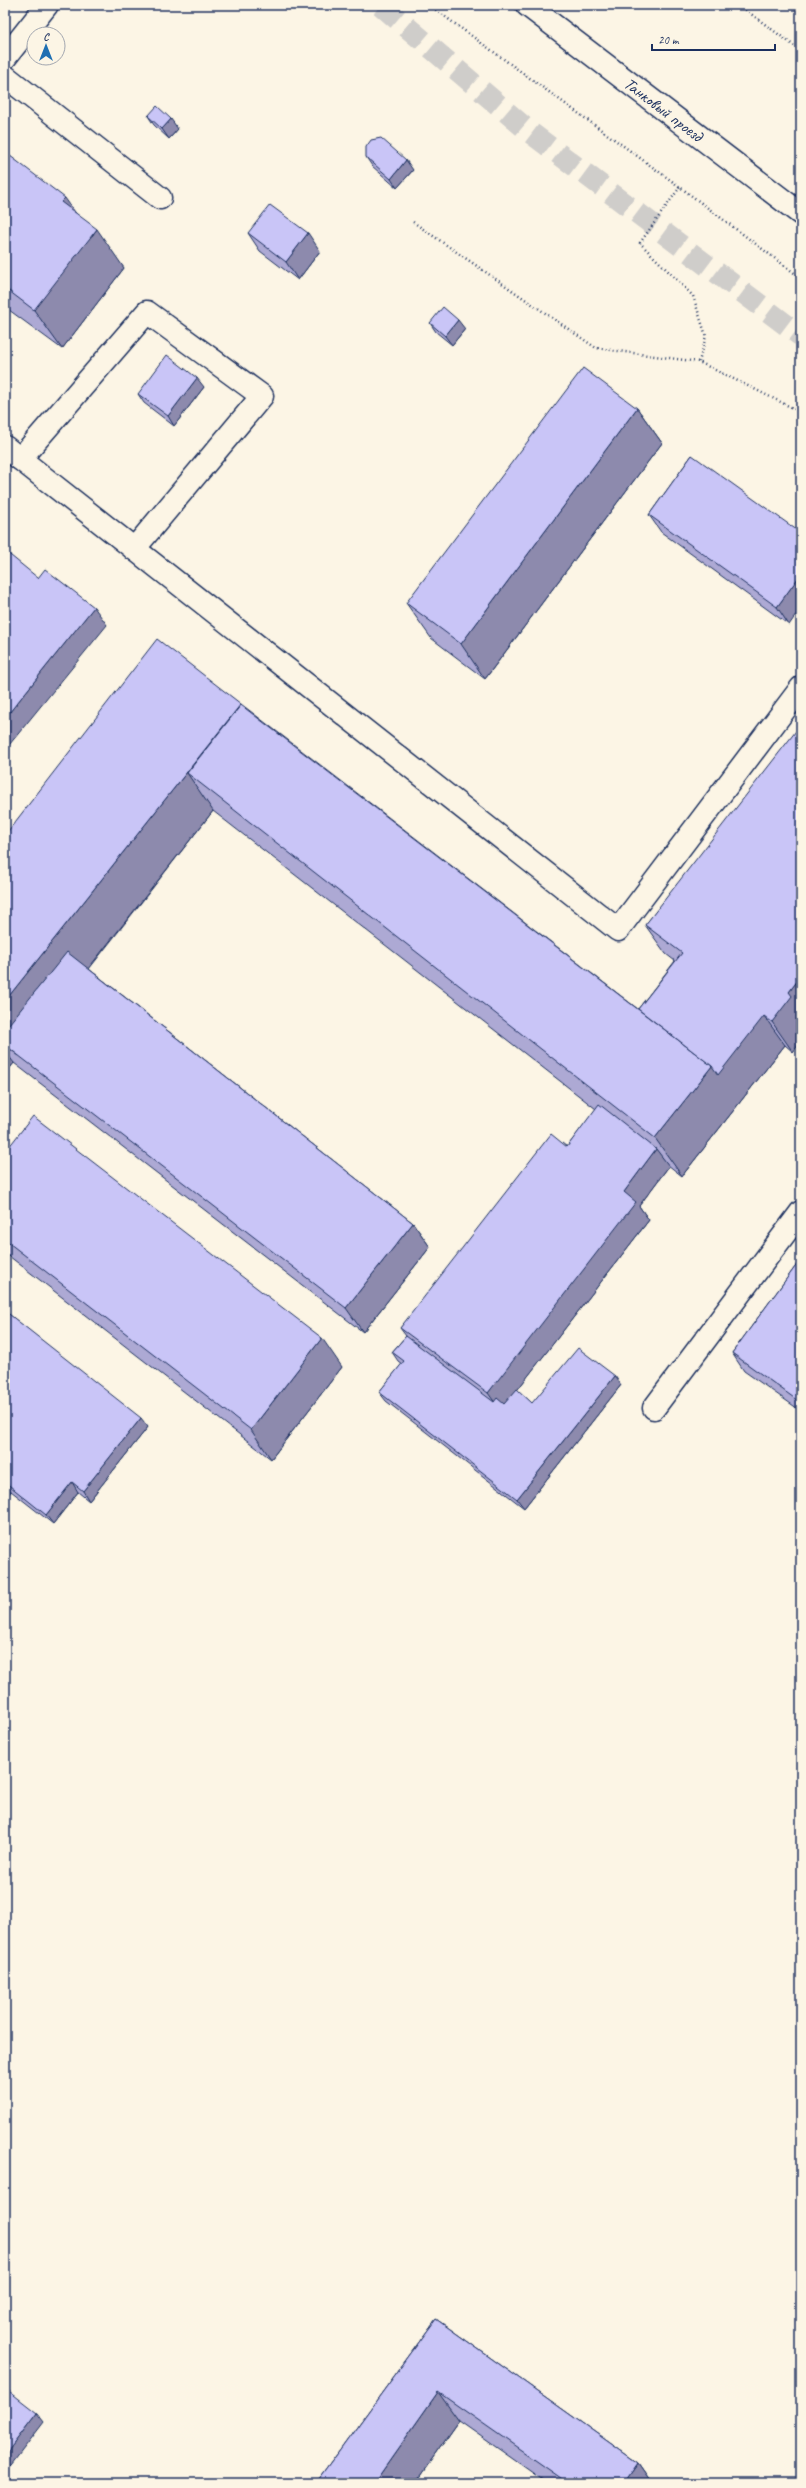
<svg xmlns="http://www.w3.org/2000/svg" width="806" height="2488" viewBox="0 0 806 2488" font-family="Caveat,sans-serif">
<rect width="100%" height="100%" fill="#fcf5e5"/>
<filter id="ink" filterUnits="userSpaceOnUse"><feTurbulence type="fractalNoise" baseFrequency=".025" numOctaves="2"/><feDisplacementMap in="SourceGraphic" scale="8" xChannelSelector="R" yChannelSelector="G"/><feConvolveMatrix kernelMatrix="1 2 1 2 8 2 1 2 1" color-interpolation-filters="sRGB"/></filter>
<g filter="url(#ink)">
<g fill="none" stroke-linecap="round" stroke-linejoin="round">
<!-- major-tunnel -->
<polyline stroke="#cfcdca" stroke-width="22" stroke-dasharray="22 11" stroke-linecap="butt" points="381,5 531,133 801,336"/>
<defs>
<g id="minor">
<path id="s1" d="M527,5L801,214"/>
<polyline points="5,58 47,5"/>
<polyline points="5,76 160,198"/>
<polyline points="5,447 618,930 801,688"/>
<polyline points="20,459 147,312 262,396 134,549"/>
<polyline points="654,1408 801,1212"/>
</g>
</defs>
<!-- minor casing -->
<use href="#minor" stroke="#1b2f5e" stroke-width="25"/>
<!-- path -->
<g stroke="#1b2f5e" stroke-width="2.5" stroke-dasharray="1 3" stroke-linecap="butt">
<polyline points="429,5 680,187 801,278"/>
<polyline points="739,5 801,51"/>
<polyline points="680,187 640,243 693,296 706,336 699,362"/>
<polyline points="413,222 596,348 699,362 801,412"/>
</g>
<!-- minor -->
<use href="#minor" stroke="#fcf5e5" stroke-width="22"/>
</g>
<!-- wall -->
<g fill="#ada9d4" stroke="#1b2f5e">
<polygon points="148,116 178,129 169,139 154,125"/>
<polygon points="5,152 76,213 124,268 62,349 5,307"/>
<polygon points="366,157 413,170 397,188 372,166"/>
<polygon points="248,233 320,251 298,280 260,251"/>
<polygon points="430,323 465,329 452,345 436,332"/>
<polygon points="204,387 174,426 144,403 138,394"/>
<polygon points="637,408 662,443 485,679 431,638 406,603"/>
<polygon points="692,455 789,625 661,532 649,515"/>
<polygon points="241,704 638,1009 675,961 666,954 645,925 801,735 801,1041 793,1052 785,1045 682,1176 668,1165 669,1166 639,1206 649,1220 517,1390 532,1403 621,1385 524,1508 386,1401 379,1392 402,1364 398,1361 392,1352 406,1336 400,1328 567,1147 596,1109 213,811 89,969 413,1223 430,1247 363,1332 14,1063 5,1074 5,835"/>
<polygon points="5,1152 342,1367 271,1459 5,1253"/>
<polygon points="801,1259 801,1411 744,1371 732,1353"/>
<polygon points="5,1311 148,1427 89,1501 78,1492 53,1524 11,1491 5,1499"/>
<polygon points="436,2319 638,2463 652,2483 547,2483 459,2421 415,2483 316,2483"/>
</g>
<!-- shaded-wall -->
<g fill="#8d8aad" stroke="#1b2f5e">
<polygon points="171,119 178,129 169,139 162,129"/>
<polygon points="406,160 413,170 397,188 391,179"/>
<polygon points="65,198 92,236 97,229 124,268 62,349 34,310 61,202"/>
<polygon points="308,233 320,251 298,280 286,262"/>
<polygon points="458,320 465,329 452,345 445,336"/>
<polygon points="197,378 204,387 174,426 168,416"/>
<polygon points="637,408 662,443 485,679 461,644"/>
<polygon points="801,574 801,608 789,625 777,607"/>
<polygon points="94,607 107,625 5,750 5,718"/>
<polygon points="241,704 268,743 187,773 213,811 19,1056 5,1045 5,1001"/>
<polygon points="801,976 801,1041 793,1052 772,1022 789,992"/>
<polygon points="764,1016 785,1045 682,1176 655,1138 712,1066"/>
<polygon points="5,1051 14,1063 5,1074"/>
<polygon points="656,1149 669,1166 639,1206 649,1220 501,1411 488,1393 624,1192"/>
<polygon points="413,1223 430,1247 363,1332 346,1308"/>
<polygon points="322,1338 342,1367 271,1459 251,1430"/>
<polygon points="615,1376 621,1385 524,1508 517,1499"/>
<polygon points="141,1418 148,1427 89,1501 83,1491"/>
<polygon points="5,1482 11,1491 5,1499"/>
<polygon points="72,1482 78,1492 53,1524 46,1515"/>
<polygon points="438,2392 459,2421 415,2483 374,2483"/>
<polygon points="37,2413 44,2422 5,2473 5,2455"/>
<polygon points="638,2463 652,2483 624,2483"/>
</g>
<!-- building -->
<g fill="#c9c5f7" stroke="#1b2f5e">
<polygon points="157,106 171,119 162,129 148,116"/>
<polygon points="381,138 406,160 391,179 366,157 366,147 371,140"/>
<polygon points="5,152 65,198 61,202 97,229 34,310 5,288"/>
<polygon points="270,205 308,233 286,262 248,233"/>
<polygon points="443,307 458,320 445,336 430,323"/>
<polygon points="167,355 197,378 168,416 138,394"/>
<polygon points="583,368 637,408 461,644 406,603"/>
<polygon points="692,455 801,533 801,574 777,607 649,515"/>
<polygon points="5,551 38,578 45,569 94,607 5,718"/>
<polygon points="157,639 241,704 5,1001 5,835"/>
<polygon points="241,705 712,1066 655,1138 187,773"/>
<polygon points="796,731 801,735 801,976 789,992 792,996 772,1022 764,1016 718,1075 712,1066 638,1009 682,953 645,925"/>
<polygon points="67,952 413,1223 346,1308 5,1045 5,1029"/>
<polygon points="599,1104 656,1149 624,1192 636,1202 488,1393 400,1328 551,1134 567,1147"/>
<polygon points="33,1116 322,1338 251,1430 5,1240 5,1152"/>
<polygon points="801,1259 801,1403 732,1353"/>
<polygon points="5,1311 141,1418 83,1491 72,1482 46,1515 5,1482"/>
<polygon points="406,1336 494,1402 497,1398 504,1404 517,1389 532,1403 578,1348 615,1376 517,1499 379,1392 404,1361 392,1352"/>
<polygon points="436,2319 638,2463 624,2483 568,2483 438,2392 374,2483 316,2483"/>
<polygon points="5,2388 37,2413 5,2455"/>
</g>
</g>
<g text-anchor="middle" stroke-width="3.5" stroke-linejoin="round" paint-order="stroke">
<!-- street labels -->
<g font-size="17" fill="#1b2f5e" stroke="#fcf5e5">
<text dy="6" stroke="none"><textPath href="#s1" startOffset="172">Танковый проезд</textPath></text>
</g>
</g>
<!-- margin -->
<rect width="806" height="2488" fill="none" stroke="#fcf5e5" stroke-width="20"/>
<rect x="10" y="10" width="786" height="2468" fill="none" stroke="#1b2f5e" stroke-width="1.5" filter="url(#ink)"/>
<!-- north arrow -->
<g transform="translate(46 46)"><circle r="19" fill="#fcf5e5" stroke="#a2a6af"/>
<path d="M0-3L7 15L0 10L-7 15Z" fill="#1f6fb2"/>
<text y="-6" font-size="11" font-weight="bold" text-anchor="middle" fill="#1b2f5e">С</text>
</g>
<!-- scale -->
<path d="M652 44v6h123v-6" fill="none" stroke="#1b2f5e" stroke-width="2"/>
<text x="658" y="44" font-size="12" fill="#1b2f5e" stroke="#fcf5e5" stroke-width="3" paint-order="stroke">20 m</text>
</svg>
